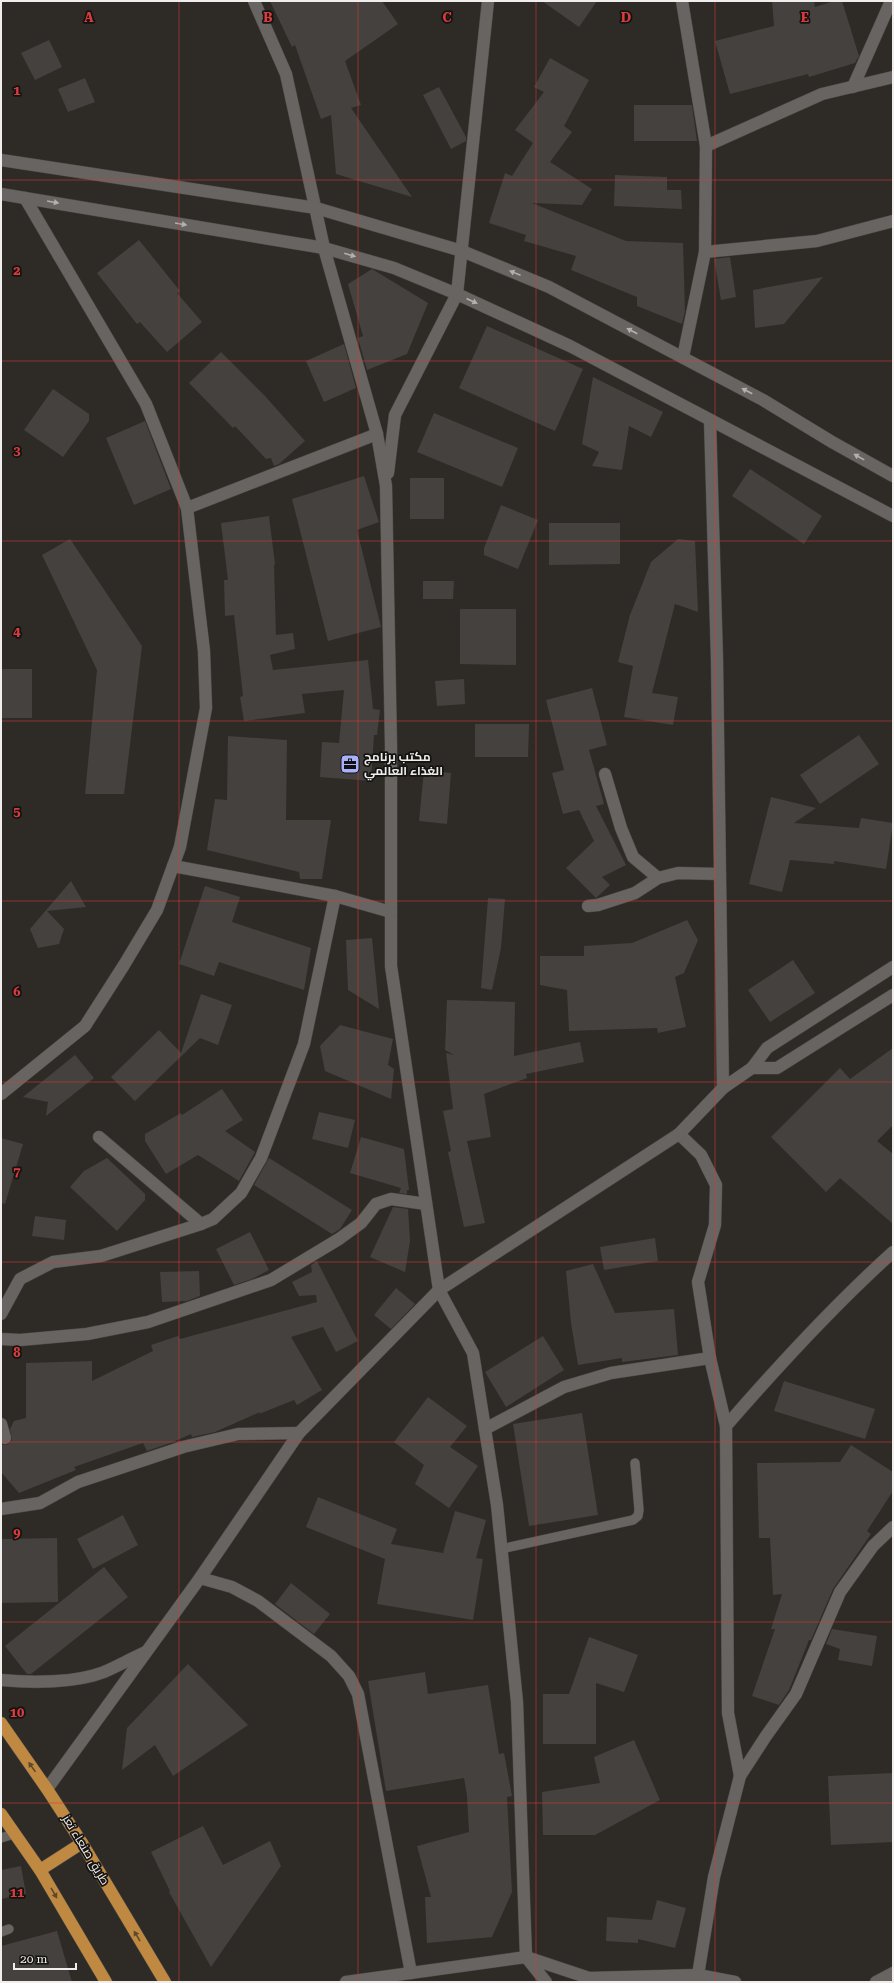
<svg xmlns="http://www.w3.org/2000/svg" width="894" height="1983" viewBox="0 0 894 1983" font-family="'Roboto Serif',Cairo,serif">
<rect width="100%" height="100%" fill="#2e2b27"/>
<!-- building -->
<g fill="#44413e">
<polygon points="270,1 382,1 398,24 345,61 361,105 351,108 412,197 336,174 331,115 321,119 295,45 292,47"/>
<polygon points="542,1 597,1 579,27"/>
<polygon points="772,1 814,1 815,7 834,1 842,1 859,56 855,63 809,77 808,74 730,94 715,41 774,26"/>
<polygon points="49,40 62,67 35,80 21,53"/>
<polygon points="550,58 589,80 564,126 572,132 550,162 592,189 582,205 532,203 626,241 683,243 685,311 682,324 637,306 637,297 571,270 576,256 524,241 526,235 489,223 505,173 512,176 533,143 515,130 544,92 534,87"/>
<polygon points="85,78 95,102 68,112 58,89"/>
<polygon points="439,87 466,137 466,141 451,149 423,95"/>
<polygon points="634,105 692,105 697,141 634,141"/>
<polygon points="615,175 667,177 667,190 681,190 682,209 614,206"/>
<polygon points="139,240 180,291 177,293 202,322 167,352 140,322 137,324 97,273"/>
<polygon points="730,257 736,297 721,300 714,259"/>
<polygon points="372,269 428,303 407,354 367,370 358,338 363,336 348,284"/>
<polygon points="823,277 784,324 755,328 753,290"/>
<polygon points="487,326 583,369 555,431 459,388"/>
<polygon points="344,344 356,388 324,402 306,361"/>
<polygon points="221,352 265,396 305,441 279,464 274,466 271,458 266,459 235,426 233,428 189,383"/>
<polygon points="593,377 663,412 651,437 629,426 622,470 592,466 599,452 582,444"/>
<polygon points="53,389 89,414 89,421 63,457 24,430"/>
<polygon points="434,413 518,448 502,487 417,452"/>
<polygon points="145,421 171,489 134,505 106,438"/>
<polygon points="750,469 822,516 804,544 732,496"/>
<polygon points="364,476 379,522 357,530 381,627 328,641 292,499"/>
<rect x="410" y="478" width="34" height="41"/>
<polygon points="501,505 538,520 518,569 484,555 484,548"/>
<polygon points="269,516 275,564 274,565 276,635 293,633 295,649 270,655 273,670 368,660 373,709 380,710 377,735 374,735 371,781 320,777 322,742 339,743 344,690 302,694 305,713 244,721 240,697 243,696 234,615 225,616 224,580 228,580 221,523"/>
<polygon points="549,523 620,523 620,564 549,565"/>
<polygon points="70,539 142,646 124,794 85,794 97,670 42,555"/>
<polygon points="678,539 695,541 698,612 675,604 652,693 678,697 673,725 624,717 633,666 618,662 630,615 651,562"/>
<polygon points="423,581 454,581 453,599 423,599"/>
<polygon points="460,609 516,609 516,665 460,664"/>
<rect x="1" y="669" width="31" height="49"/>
<polygon points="464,679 465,704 437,706 435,681"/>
<polygon points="592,688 607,745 589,750 604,804 596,806 626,865 602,877 610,885 596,898 566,868 594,841 579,810 563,814 552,773 564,770 546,700"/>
<polygon points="475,724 529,724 528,757 475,757"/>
<polygon points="859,735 879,764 820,804 800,775"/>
<polygon points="228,736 287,740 286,820 331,820 322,879 300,879 299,872 207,850 215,799 227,800"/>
<polygon points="424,770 451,773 447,824 419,821"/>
<polygon points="771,797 816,808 794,823 859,828 861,818 893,823 886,869 834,861 834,864 790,860 782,892 749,884"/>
<polygon points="71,881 86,907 47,911 64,929 59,944 38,948 30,929"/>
<polygon points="205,886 240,897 232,922 311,948 304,990 219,962 214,976 179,964"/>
<polygon points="488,898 505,899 501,948 492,990 481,988"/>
<polygon points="687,920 698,940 684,973 675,977 686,1027 658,1033 657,1028 569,1031 567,990 540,985 540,956 584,956 584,946 632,943"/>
<polygon points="372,938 379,1009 348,990 346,940"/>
<polygon points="793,960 815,993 770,1022 748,990"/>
<polygon points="201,994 232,1005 218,1045 200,1038 135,1101 111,1077 159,1030 181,1053"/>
<polygon points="447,1000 515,1002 514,1056 580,1042 584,1062 526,1074 527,1078 484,1094 491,1137 467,1141 485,1223 464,1227 448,1152 451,1151 443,1111 453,1109 446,1053 454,1055 445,1050"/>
<polygon points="340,1025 393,1039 388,1065 394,1069 391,1099 325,1071 320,1046"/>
<polygon points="893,1048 893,1125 877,1141 893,1154 893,1224 840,1178 826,1192 771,1137 840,1068 850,1079"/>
<polygon points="75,1055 94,1078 46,1116 48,1102 23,1097"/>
<polygon points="222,1089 243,1120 225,1131 255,1152 239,1181 198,1155 166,1174 145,1141 145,1134 181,1113 182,1115"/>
<polygon points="319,1112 355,1120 348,1148 312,1139"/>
<polygon points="361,1137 404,1149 409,1190 407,1190 407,1194 399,1193 401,1188 350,1173"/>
<polygon points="1,1138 23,1144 5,1204 1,1203"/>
<polygon points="107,1158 145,1194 145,1200 117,1231 70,1187 84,1171"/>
<polygon points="269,1158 352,1210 340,1229 332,1234 254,1185"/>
<polygon points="393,1207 408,1209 410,1241 405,1272 370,1257"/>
<polygon points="35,1216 66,1220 64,1240 32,1236"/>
<polygon points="250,1232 269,1270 252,1279 234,1285 216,1249"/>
<polygon points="655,1238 658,1261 604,1270 600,1247"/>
<polygon points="317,1261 358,1341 336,1352 323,1327 291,1337 322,1390 297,1405 294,1400 259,1414 260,1412 215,1432 192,1437 191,1434 173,1442 147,1451 143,1443 74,1467 76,1470 19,1493 1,1472 1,1447 2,1445 7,1445 12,1440 10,1429 14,1421 26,1418 26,1363 92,1361 92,1381 153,1351 151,1345 178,1336 180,1339 317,1302 316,1295 299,1296 292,1282 312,1272 311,1265"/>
<polygon points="593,1264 615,1313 674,1309 678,1355 622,1362 622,1358 578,1365 571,1323 566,1271"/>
<polygon points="199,1271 200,1296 187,1301 162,1302 160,1272"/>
<polygon points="396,1288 415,1304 391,1329 374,1315"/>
<polygon points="543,1336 564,1370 506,1407 485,1372"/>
<polygon points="784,1381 875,1409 865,1439 774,1411"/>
<polygon points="428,1397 467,1426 450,1447 478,1466 449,1508 415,1484 424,1465 394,1442"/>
<polygon points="582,1413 598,1515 529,1526 513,1424"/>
<polygon points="851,1445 893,1472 893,1491 867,1531 871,1534 833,1589 811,1640 809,1640 789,1690 779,1705 752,1696 775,1629 771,1629 782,1594 773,1595 770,1538 759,1538 757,1463 840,1462"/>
<polygon points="318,1497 397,1529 391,1544 443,1553 455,1511 486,1520 476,1558 483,1559 473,1620 377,1604 385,1559 306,1527"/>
<polygon points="123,1515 138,1545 93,1569 77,1539"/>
<polygon points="57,1538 58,1602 1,1603 1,1539"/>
<polygon points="104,1567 128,1597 31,1674 27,1674 5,1646"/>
<polygon points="291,1583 330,1614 314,1634 275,1604"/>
<polygon points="832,1629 877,1636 872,1666 838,1660 840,1649 826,1644"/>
<polygon points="589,1637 638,1655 624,1692 596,1683 596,1744 543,1744 543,1694 569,1694"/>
<polygon points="188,1664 248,1725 173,1776 155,1745 122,1770 127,1728"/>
<polygon points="425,1672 428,1694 488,1685 499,1754 504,1753 512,1796 507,1797 512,1892 492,1937 427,1943 425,1897 431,1897 417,1846 469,1832 467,1796 464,1778 386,1791 368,1681"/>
<polygon points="634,1740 660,1800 595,1835 543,1835 542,1792 600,1783 594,1757"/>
<polygon points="893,1773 893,1842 831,1845 828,1776"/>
<polygon points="203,1826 223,1865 270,1841 281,1866 211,1967 169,1892 170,1891 151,1852"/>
<polygon points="21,1866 26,1894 1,1899 1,1870"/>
<polygon points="657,1900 686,1908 675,1948 638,1939 638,1943 606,1941 607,1917 652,1920"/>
<polygon points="57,1931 72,1982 1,1982 1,1946"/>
</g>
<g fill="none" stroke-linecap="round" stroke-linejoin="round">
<defs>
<g id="service">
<polyline points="501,1549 633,1520 638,1516 639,1510 635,1463"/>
<polyline points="1,1838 14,1834"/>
<polyline points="1,1932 9,1929"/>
</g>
<g id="minor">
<polyline points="254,1 286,74 324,248 377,434 386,486 391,746 391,966 439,1290 473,1353 497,1505 517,1702 526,1957 346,1982"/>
<polyline points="682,1 706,146 705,252 683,357"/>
<polyline points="853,87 891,1"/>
<polyline points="706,146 822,94 893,77"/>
<polyline points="705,252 817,241 893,221"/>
<polyline points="710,420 717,660 723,1088"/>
<polyline points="388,473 395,415 457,294 488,1"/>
<polyline points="187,508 377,434"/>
<polyline points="605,774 621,828 633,857 658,878"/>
<polyline points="173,866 335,896 391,912"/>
<polyline points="588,906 598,905 635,893 658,878 678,873 720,874"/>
<polyline points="752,1068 767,1048 893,967"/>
<polyline points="1,1094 85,1026 124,965 157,910 180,847 206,708 204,651 187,508 146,404 25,198"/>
<polyline points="679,1134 701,1155 716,1185 715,1225 698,1282 710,1358 726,1426 728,1713 740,1776"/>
<polyline points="99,1137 201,1224"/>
<polyline points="1,1314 20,1279 53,1262 101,1256 201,1224 213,1219 241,1193 261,1158 304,1044 335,896"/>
<polyline points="1,1339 20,1340 87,1334 148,1322 271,1280 339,1239 361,1223 376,1204 391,1199 426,1204"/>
<polyline points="1,1424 5,1438"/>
<path d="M726,1426C779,1365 833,1306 893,1252"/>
<polyline points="485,1429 564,1387 611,1373 710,1358"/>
<polyline points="1,1509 40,1503 78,1482 183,1447 238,1434 299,1433"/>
<polyline points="200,1578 232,1587 258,1601 331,1656 349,1676 358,1694 411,1973"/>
<path d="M1,1680C32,1683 76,1683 104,1672C118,1666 132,1658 146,1652"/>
<polyline points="47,1789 200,1578 299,1433 439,1290 679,1134 723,1088 752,1068 777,1068 893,995"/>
<polyline points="526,1957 589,1978 593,1982"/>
<polyline points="526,1957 546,1982"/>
<polyline points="698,1975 714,1877 740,1776 766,1736 796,1694 840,1592 873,1546 893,1527"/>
<polyline points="589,1978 698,1975 735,1982"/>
<polyline points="876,1982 893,1973"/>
</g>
<g id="tertiary">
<polyline points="1,160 316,208 462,251 549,287 763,400 832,442 893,476"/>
<polyline points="1,194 324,248 394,268 457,294 570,346 893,516"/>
</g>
<g id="trunk">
<polyline points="1,1723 47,1789 82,1843 165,1982"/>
<polyline points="1,1814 40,1870 106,1982"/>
<polyline points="40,1870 82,1843"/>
</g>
</defs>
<!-- service casing -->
<use href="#service" stroke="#4a4845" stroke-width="10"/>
<!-- minor casing -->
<use href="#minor" stroke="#4a4845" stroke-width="13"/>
<!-- tertiary casing -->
<use href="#tertiary" stroke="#4a4845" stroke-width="13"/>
<!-- trunk casing -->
<use href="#trunk" stroke="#4a4845" stroke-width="13"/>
<!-- service -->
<use href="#service" stroke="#686461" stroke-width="9"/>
<!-- minor -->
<use href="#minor" stroke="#686461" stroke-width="12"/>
<!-- tertiary -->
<use href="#tertiary" stroke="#686461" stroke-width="12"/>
<!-- trunk -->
<use href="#trunk" stroke="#bf8942" stroke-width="12"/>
</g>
<!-- one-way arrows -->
<defs><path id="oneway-solid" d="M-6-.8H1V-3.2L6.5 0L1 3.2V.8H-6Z"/></defs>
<g fill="#b3b0ad">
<use href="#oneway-solid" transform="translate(53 202) rotate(10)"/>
<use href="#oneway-solid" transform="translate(181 224) rotate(10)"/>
<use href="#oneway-solid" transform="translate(350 255) rotate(16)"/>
<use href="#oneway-solid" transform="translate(515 273) rotate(-158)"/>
<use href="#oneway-solid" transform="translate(472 301) rotate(25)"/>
<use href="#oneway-solid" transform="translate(632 331) rotate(-152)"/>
<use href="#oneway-solid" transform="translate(747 391) rotate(-152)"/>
<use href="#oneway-solid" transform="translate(859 457) rotate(-151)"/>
</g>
<g fill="#614828">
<use href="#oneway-solid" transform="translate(32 1767) rotate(-125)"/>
<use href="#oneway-solid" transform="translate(54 1893) rotate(60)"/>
<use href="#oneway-solid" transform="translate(137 1936) rotate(-121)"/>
</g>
<!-- grid -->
<path fill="none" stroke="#d93c3c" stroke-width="1" stroke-opacity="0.55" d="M179,1V1982M358,1V1982M536,1V1982M715,1V1982M1,180H893M1,361H893M1,541H893M1,721H893M1,901H893M1,1082H893M1,1262H893M1,1442H893M1,1622H893M1,1803H893"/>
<!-- icons -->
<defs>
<symbol id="office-square" viewBox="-11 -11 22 22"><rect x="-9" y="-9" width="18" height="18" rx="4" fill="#a9b0fc" stroke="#151312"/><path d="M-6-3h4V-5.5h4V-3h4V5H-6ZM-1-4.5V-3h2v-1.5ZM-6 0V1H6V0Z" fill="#111"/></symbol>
</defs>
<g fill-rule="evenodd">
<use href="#office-square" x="339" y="753" width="22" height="22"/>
</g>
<g text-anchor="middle" stroke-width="3.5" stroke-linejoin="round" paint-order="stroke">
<!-- poi labels -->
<g font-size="12" font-weight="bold" fill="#f0eeec" stroke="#151312" text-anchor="start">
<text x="364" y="761">مكتب برنامج<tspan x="364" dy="14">الغذاء العالمي</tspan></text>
</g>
<!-- street labels -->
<g font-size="12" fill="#f0eeec" stroke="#151312">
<text transform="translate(86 1850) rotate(59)" y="4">طريق صنعاء تعز</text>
</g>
</g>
<g font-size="13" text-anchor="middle" font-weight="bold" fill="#d93c3c" stroke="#151312" stroke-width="3.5" stroke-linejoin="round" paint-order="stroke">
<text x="89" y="22">A</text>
<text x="268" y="22">B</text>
<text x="447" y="22">C</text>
<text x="626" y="22">D</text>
<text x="805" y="22">E</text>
<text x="17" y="95">1</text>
<text x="17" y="275">2</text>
<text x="17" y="455">3</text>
<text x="17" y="636">4</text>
<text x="17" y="816">5</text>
<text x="17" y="996">6</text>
<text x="17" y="1176">7</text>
<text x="17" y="1357">8</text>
<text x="17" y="1537">9</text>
<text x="17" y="1717">10</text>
<text x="17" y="1897">11</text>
</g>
<!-- border -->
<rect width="894" height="1983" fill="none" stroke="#f0eeec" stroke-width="4"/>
<!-- scale -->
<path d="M14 1963v6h62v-6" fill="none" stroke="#f0eeec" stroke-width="2"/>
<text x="20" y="1963" font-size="12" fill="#f0eeec" stroke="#151312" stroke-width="3" paint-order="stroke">20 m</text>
</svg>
